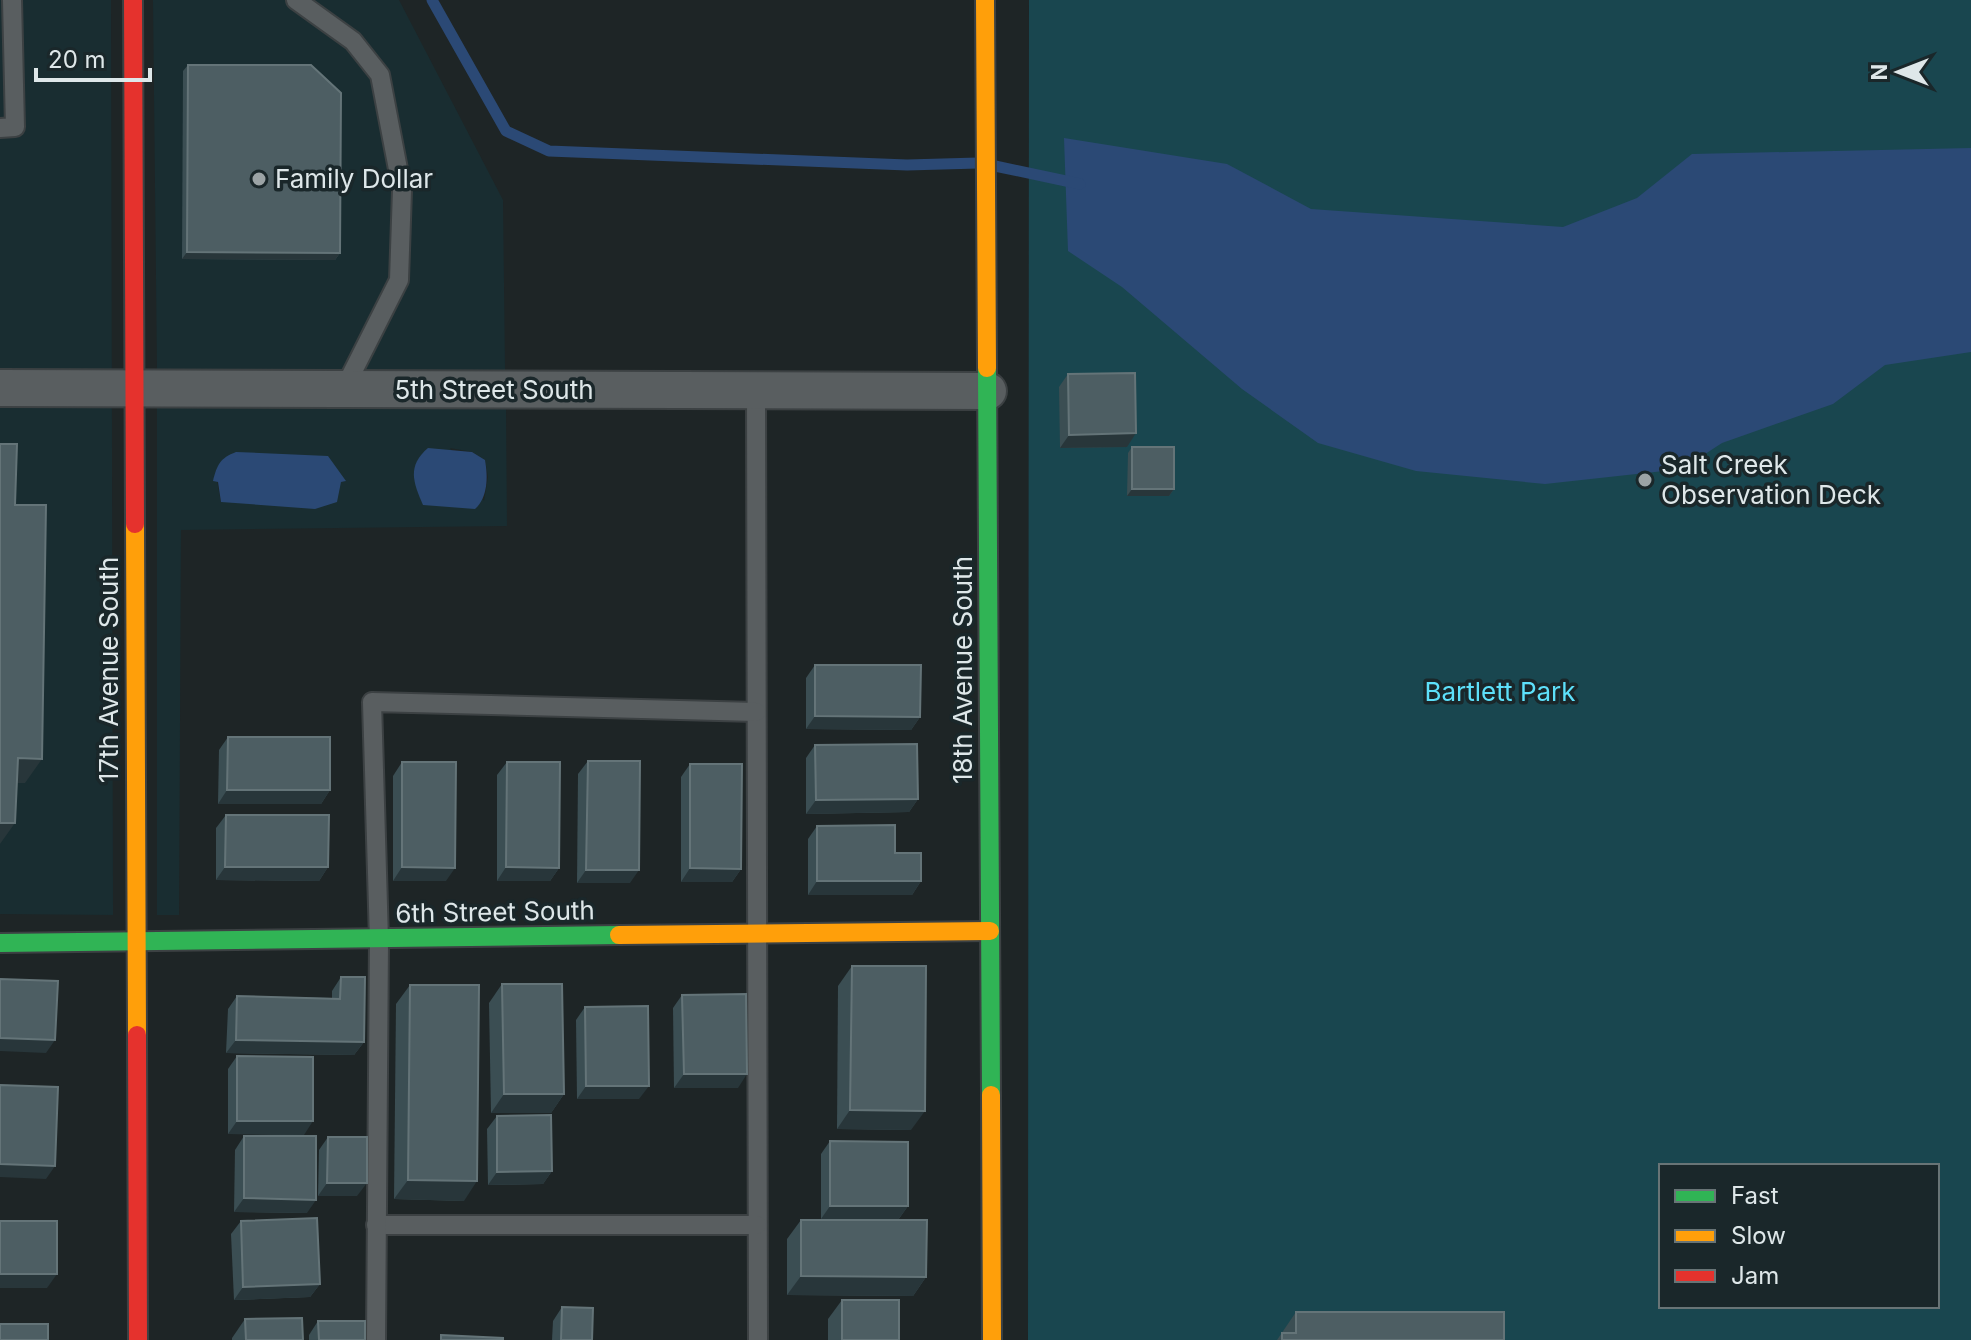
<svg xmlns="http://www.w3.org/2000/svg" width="1971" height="1340" viewBox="0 0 1971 1340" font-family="Inter,sans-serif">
<rect width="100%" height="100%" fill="#1e2526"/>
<!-- built -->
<g fill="#192d31" fill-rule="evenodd">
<polygon points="0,0 111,0 113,915 0,914"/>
<polygon points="153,0 399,0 503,200 505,370 157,369"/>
<path d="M157,408L506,409L507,526L181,530L179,915H157ZM450,448L472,452L485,460L488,477L484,501ZM217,481H345L221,502Z"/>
</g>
<!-- green -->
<path fill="#19464f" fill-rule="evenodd" d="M1029,0H1971V1340H1028ZM1661,1166H1937V1306H1661Z"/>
<!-- water -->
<g fill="#2b4975">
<polygon points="1064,138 1227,164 1311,209 1563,227 1637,198 1692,154 1971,148 1971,352 1885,365 1833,404 1722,443 1682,469 1545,484 1416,471 1318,443 1242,389 1122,287 1068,251"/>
<path d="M428,448L472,452L485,460C488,477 488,497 475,509L423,505C413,482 407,466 428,448Z"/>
<path d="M236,452L328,456L346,481L341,482L337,502L315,509L221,502L218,482L213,481C217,465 220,458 236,452Z"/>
</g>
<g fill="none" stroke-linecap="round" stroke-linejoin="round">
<!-- stream -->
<g stroke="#2b4975" stroke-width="11">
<polyline points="432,0 506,131 549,151 907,165 978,163"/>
<polyline points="995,166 1080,184"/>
</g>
<defs>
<g id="lane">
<polyline points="296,0 353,41 380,75 402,190 399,280 344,389"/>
<polyline points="0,128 15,127 12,0"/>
<polyline points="756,391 758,1340"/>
<polyline points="376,1225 757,1225"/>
<polyline points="376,1340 379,940 372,702 756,712"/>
</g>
<polyline id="street" points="0,388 988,391"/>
<g id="fast">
<polyline points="987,368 991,1095"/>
<polyline points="0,943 619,935"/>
</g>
<g id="slow">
<polyline points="985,0 987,368"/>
<polyline points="135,524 137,1035"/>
<polyline points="619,935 990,931"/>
<polyline points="991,1095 992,1340"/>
</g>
<g id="jam">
<polyline points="133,0 135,524"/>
<polyline points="137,1035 138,1340"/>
</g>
</defs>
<!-- lane casing -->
<use href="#lane" stroke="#3c4143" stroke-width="22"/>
<!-- street casing -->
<use href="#street" stroke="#3c4143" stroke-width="40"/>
<!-- fast casing -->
<use href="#fast" stroke="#3c4143" stroke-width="22"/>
<!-- slow casing -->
<use href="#slow" stroke="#3c4143" stroke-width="22"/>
<!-- jam casing -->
<use href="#jam" stroke="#3c4143" stroke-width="22"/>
<!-- lane -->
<use href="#lane" stroke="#595e60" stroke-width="18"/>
<!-- street -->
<use href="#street" stroke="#595e60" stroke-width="36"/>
<!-- fast -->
<use href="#fast" stroke="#30b455" stroke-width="18"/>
<!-- slow -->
<use href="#slow" stroke="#ff9f0a" stroke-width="18"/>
<!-- jam -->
<use href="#jam" stroke="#e5322d" stroke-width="18"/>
</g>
<!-- wall -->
<g fill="#3b4e53">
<polygon points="188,65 340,253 335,260 182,259 183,71"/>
<polygon points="1068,374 1127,447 1060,448 1059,387"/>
<polygon points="1132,447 1174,489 1169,496 1127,496 1128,453"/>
<polygon points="815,665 920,717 911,730 806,729 806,678"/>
<polygon points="228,737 330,790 321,804 218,804 219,750"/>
<polygon points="815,745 918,799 909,812 806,814 806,758"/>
<polygon points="588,761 630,883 577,883 578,774"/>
<polygon points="402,762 446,881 393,881 393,776"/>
<polygon points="507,762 559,868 550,881 497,881 497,775"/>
<polygon points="690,764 741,869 732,882 681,882 681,777"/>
<polygon points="226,815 328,867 319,881 216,880 216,828"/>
<polygon points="817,826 895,853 921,881 912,895 808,895 808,839"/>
<polygon points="852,966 911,1130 837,1129 838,986"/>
<polygon points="341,977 364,1042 354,1055 226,1053 228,1009 237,996 332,998 332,991"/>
<polygon points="502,984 564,1094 551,1113 491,1113 489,1003"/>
<polygon points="410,985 464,1201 394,1199 396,1004"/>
<polygon points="682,995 738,1088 674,1088 673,1008"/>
<polygon points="585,1007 639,1099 577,1099 576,1020"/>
<polygon points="237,1056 304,1135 228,1134 228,1069"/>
<polygon points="497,1116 552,1171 543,1184 488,1185 487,1129"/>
<polygon points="244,1136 307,1213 234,1212 235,1150"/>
<polygon points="328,1137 357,1196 318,1196 319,1150"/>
<polygon points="830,1141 908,1206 898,1220 821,1219 821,1154"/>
<polygon points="801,1220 926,1277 913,1296 787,1295 787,1239"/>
<polygon points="241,1221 320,1284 310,1297 234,1300 231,1234"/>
<polygon points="842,1300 899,1340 828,1340 828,1319"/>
<polygon points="562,1307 592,1340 552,1340 553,1321"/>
<polygon points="1296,1312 1504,1340 1277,1340"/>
<polygon points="245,1319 303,1340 232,1340 232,1338"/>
<polygon points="318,1321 365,1340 309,1340 309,1335"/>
</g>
<!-- shaded-wall -->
<g fill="#28363a">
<polygon points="187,252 340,253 335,260 182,259"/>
<polygon points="1136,433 1127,447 1060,448 1069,435"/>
<polygon points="1132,489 1174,489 1169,496 1127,496"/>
<polygon points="815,716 920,717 911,730 806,729"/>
<polygon points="18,758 42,759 25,783 0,783"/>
<polygon points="227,790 330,790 321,804 218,804"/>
<polygon points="918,799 909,812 806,814 816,800"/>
<polygon points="0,823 15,823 0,844"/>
<polygon points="225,867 328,867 319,881 216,880"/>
<polygon points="402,867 455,868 446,881 393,881"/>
<polygon points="506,867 559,868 550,881 497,881"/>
<polygon points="690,868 741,869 732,882 681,882"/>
<polygon points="586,870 639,870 630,883 577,883"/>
<polygon points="817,881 921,881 912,895 808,895"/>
<polygon points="0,1038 55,1040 46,1053 0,1051"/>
<polygon points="236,1040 364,1042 354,1055 226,1053"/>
<polygon points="684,1074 747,1074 738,1088 674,1088"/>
<polygon points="586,1086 649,1086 639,1099 577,1099"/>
<polygon points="504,1094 564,1094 551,1113 491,1113"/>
<polygon points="850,1110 925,1111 911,1130 837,1129"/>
<polygon points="237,1121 313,1121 304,1135 228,1134"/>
<polygon points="0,1164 55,1166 46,1179 0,1177"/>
<polygon points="552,1171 543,1184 488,1185 497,1172"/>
<polygon points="408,1180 477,1181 464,1201 394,1199"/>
<polygon points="327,1183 367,1183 357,1196 318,1196"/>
<polygon points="244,1198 316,1200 307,1213 234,1212"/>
<polygon points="830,1206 908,1206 898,1220 821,1219"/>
<polygon points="0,1274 57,1274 47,1288 0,1288"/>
<polygon points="801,1276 926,1277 913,1296 787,1295"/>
<polygon points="320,1284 310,1297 234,1300 243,1287"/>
</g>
<!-- building -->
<g fill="#4d5e63" stroke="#647478" stroke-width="2">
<polygon points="188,65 311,65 341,93 340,253 187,252"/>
<polygon points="1135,373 1136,433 1069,435 1068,374"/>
<polygon points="0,444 17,444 15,505 46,505 42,759 18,758 15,823 0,823"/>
<rect x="1132" y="447" width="42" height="42"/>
<polygon points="815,665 921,665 920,717 815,716"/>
<polygon points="228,737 330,737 330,790 227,790"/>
<polygon points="917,744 918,799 816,800 815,745"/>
<polygon points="588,761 640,761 639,870 586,870"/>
<polygon points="402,762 456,762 455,868 402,867"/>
<polygon points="507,762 560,762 559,868 506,867"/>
<polygon points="690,764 742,764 741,869 690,868"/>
<polygon points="226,815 329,815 328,867 225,867"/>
<polygon points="895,825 895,853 921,853 921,881 817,881 817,826"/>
<polygon points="852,966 926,966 925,1111 850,1110"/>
<polygon points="341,977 365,977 364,1042 236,1040 237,996 340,999"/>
<polygon points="0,979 58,981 55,1040 0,1038"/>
<polygon points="502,984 562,984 564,1094 504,1094"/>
<polygon points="410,985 479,985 477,1181 408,1180"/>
<polygon points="746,994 747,1074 684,1074 682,995"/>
<polygon points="648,1006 649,1086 586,1086 585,1007"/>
<polygon points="237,1056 313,1057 313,1121 237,1121"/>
<polygon points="0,1085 58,1087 55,1166 0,1164"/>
<polygon points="551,1115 552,1171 497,1172 497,1116"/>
<polygon points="244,1136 316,1136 316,1200 244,1198"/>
<polygon points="328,1137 367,1137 367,1183 327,1183"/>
<polygon points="830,1141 908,1142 908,1206 830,1206"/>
<polygon points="317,1218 320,1284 243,1287 241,1221"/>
<polygon points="801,1220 927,1220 926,1277 801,1276"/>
<rect x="0" y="1221" width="57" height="53"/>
<rect x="842" y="1300" width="57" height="40"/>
<polygon points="562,1307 593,1308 592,1340 561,1340"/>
<polygon points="1296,1312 1504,1312 1504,1340 1282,1340 1282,1333 1296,1333"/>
<polygon points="302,1318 303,1340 246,1340 245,1319"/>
<polygon points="318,1321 365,1321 365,1340 319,1340"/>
<rect x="0" y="1324" width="48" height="16"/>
<polygon points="441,1335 503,1338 503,1340 441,1340"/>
</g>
<!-- markers -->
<g fill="#9ba3a5" stroke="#1a272a" stroke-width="3">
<circle cx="259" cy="179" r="8"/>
<circle cx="1645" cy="480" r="8"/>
</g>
<g text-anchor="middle" stroke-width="7" stroke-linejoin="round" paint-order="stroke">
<!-- poi labels -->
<g font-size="26" fill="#dee7e9" stroke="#1a272a" text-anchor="start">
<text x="275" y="188">Family Dollar</text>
<text x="1661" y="474">Salt Creek<tspan x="1661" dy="30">Observation Deck</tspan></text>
</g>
<!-- street labels -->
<g font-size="26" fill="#dee7e9" stroke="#1a272a">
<text x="494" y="399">5th Street South</text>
<text transform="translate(109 670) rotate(-90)" y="9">17th Avenue South</text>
<text transform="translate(963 670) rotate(-90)" y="9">18th Avenue South</text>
<text transform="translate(495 912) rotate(-1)" y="9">6th Street South</text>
</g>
<!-- park labels -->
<g font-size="26" fill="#5de0fa" stroke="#1a272a">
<text x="1500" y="701">Bartlett Park</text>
</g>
</g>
<!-- legend -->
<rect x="1659" y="1164" width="280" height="144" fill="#1a272a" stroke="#687476" stroke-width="2"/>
<rect x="1675" y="1190" width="40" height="12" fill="#30b455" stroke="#687476" stroke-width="2"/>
<text x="1731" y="1204" font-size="24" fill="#dee7e9">Fast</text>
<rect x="1675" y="1230" width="40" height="12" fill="#ff9f0a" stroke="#687476" stroke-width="2"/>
<text x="1731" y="1244" font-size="24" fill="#dee7e9">Slow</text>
<rect x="1675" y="1270" width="40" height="12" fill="#e5322d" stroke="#687476" stroke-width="2"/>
<text x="1731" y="1284" font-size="24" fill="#dee7e9">Jam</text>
<!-- north arrow -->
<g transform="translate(1899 72) rotate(270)" stroke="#1a272a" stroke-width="6" paint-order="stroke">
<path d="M0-6L14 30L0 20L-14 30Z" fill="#dee7e9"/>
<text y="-12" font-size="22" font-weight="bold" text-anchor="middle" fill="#dee7e9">N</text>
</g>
<!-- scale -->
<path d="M36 68v12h114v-12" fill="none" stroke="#dee7e9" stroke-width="4"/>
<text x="48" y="68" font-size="24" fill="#dee7e9" stroke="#1a272a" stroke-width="6" paint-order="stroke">20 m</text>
</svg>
